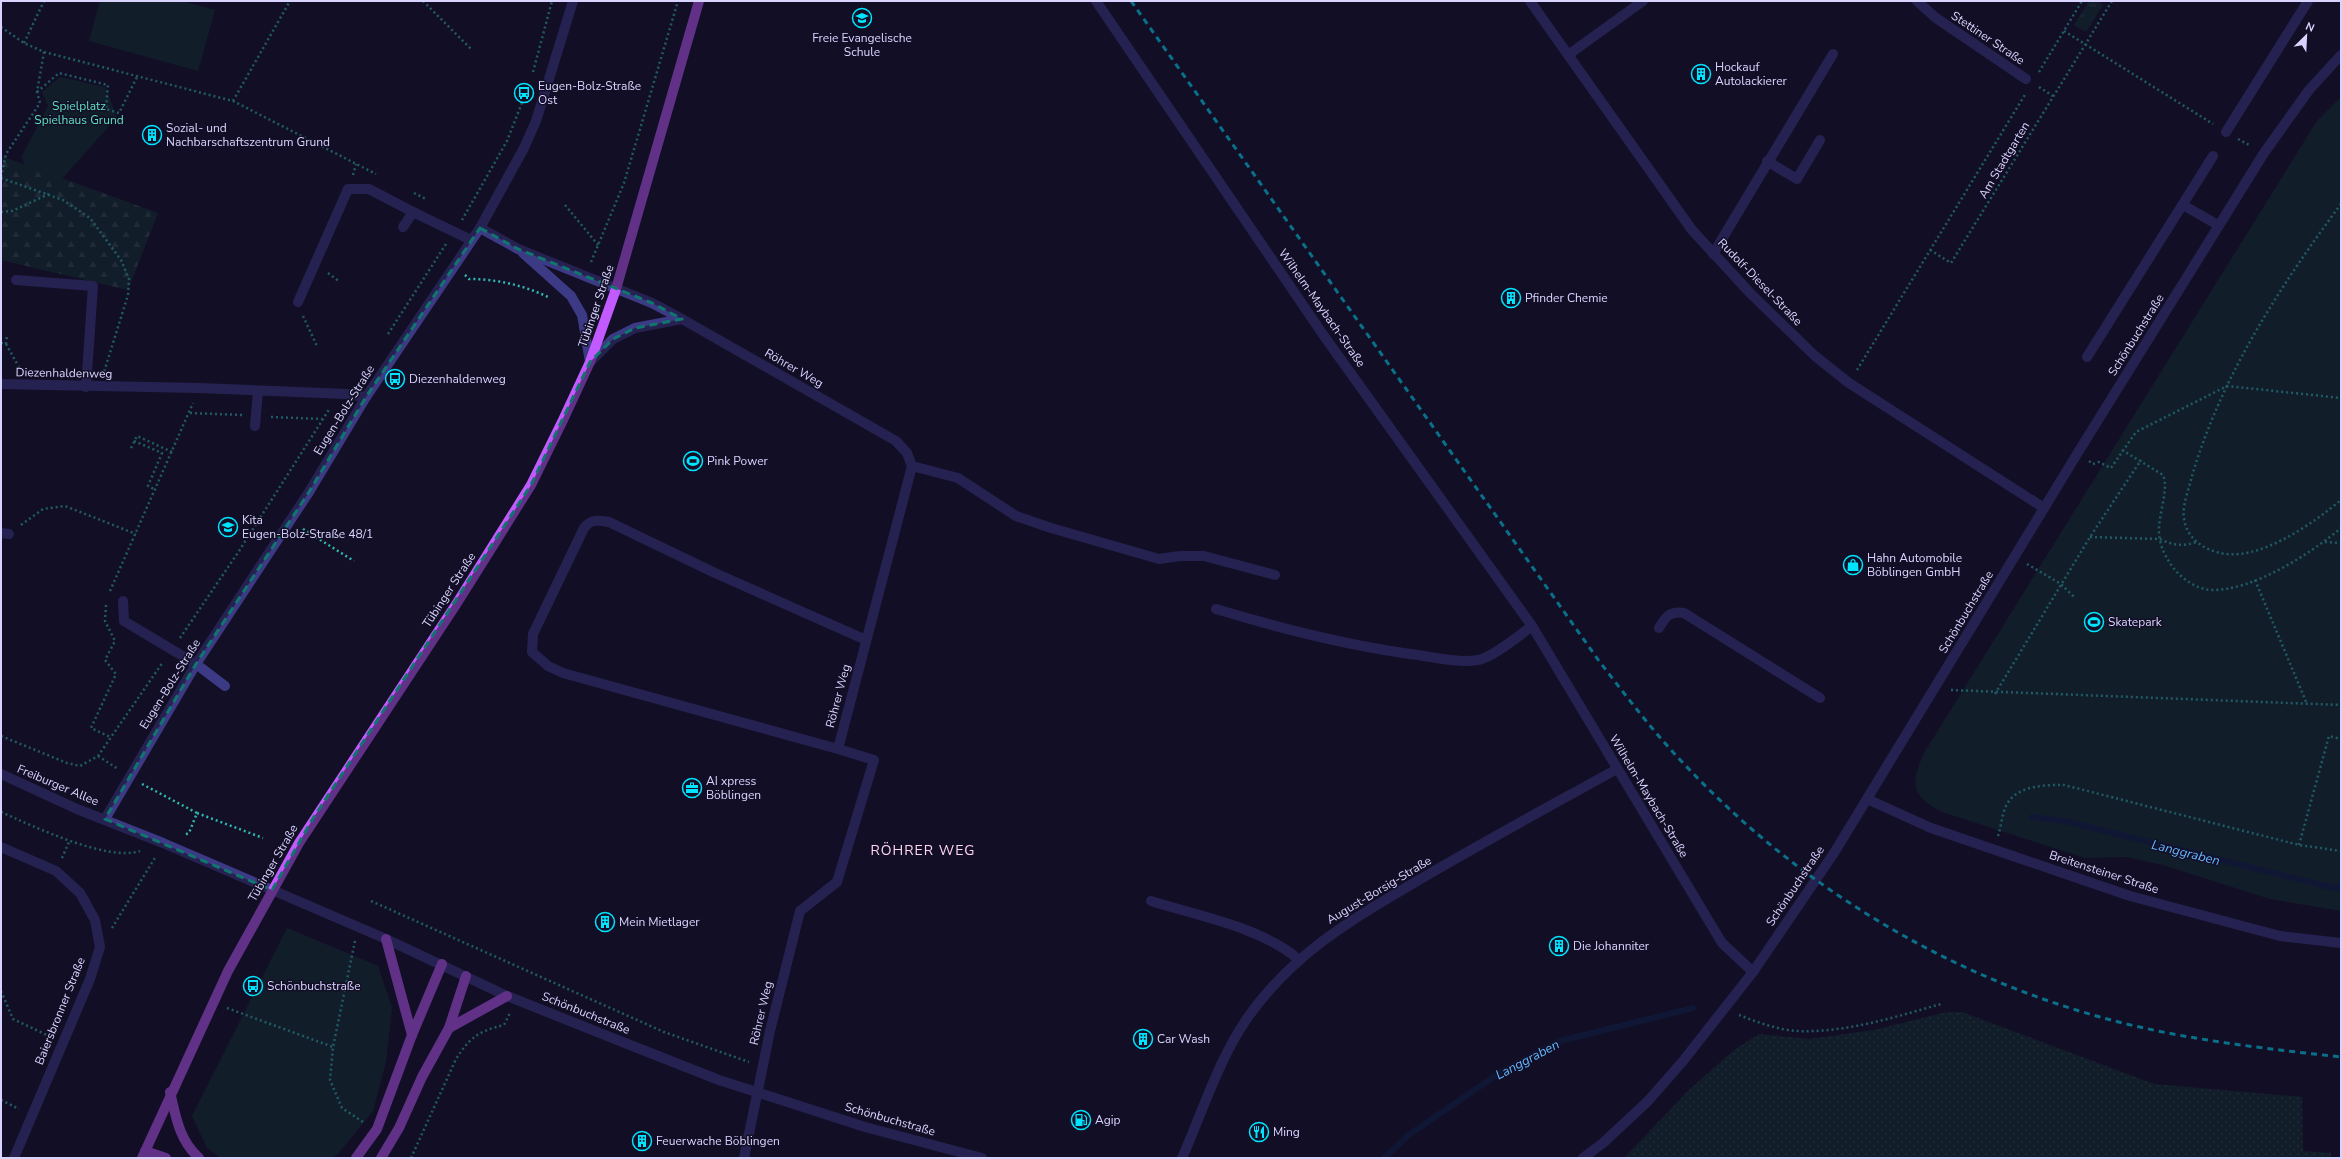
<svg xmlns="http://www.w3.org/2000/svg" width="2342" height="1159" viewBox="0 0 2342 1159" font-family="'Nunito Sans',sans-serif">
<defs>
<pattern id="grass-tufts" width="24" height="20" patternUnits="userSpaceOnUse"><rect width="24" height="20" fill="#12302f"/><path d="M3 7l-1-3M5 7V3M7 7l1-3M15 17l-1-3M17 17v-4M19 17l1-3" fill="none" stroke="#344d4e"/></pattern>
<pattern id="forest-firs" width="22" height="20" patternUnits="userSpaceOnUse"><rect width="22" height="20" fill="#12302f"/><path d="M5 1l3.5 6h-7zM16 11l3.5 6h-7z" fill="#344d4e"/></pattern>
<pattern id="garden-dots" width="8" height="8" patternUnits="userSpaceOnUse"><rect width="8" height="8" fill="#12302f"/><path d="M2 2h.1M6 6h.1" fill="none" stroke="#344d4e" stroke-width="1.8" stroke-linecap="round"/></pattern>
</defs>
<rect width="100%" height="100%" fill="#130f26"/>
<!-- grass -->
<polygon fill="url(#grass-tufts)" points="2089,1 2097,1 2103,5 2086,32 2074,25"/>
<!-- forest -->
<polygon fill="url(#forest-firs)" points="1,156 158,213 128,290 1,260"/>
<!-- park -->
<g fill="#12302f">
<polygon points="100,1 181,1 215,10 198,71 89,41"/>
<polygon points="60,77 105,87 117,117 61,180 25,168 22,156 48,106 42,92"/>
<path d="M2341,97V911L2270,899L2163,865L2127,857L2085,858L1942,812C1911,795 1910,785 1924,753L2317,121Z"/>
<polygon points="287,928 378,966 392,1007 386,1062 373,1111 337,1155 331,1158 221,1158 207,1148 192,1116"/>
</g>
<!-- garden -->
<polygon fill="url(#garden-dots)" points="1947,1012 1962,1012 2154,1084 2302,1097 2303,1151 2331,1153 2331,1158 1624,1158 1690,1089 1734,1050 1759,1034 1809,1039 1874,1030"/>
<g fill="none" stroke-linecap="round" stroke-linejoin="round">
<!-- stream -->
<g stroke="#0c2248" stroke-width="6">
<polyline points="2032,817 2065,821 2334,888 2341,887"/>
<polyline points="1384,1158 1410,1134 1501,1072 1560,1041 1693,1008"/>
</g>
<!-- path -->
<g stroke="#2fb8b0" stroke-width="2.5" stroke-dasharray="2 3" stroke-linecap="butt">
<polyline points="423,1 472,50"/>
<polyline points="1,27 24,43 44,52 233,101 376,174"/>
<polyline points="2064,31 2213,124"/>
<polyline points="24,43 44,1"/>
<polyline points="533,72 552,1"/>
<polyline points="2039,72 2082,1"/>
<polyline points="2039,87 2053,96"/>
<polyline points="37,92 59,73 108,85 106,109 119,113 138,75"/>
<polyline points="233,101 290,1"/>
<polyline points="2238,139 2251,146"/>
<polyline points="353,175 356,164"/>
<polyline points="1,177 6,154 40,103 37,92 44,52"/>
<polyline points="1,178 63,200 90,218 121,260 129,279 128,295 104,372"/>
<polyline points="414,193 426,199"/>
<path d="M2341,204C2280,286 2221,377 2192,476C2189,489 2182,505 2184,518C2186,537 2202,549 2220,553C2259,562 2312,524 2341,500"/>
<polyline points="565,205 599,246"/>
<polyline points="1,212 12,211 49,194"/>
<polyline points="462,220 507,141 529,85"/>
<polyline points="1930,250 1951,263 2112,1"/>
<polyline points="591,262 624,183 678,1"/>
<polyline points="328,273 340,282"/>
<path d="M465,275L469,279C496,279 523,285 548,297"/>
<polyline points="303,316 317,346"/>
<polyline points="388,334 446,244"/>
<polyline points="1,343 6,344 7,335"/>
<polyline points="6,344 20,369"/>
<polyline points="1857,370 2026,93"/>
<polyline points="190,413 242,415"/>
<polyline points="271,417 322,419"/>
<polyline points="134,441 162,453 148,486 156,490"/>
<polyline points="131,448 137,436 172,452"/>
<path d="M2122,450L2163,475C2170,492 2155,520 2160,540C2162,551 2168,561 2175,570C2184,580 2197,589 2211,590C2253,591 2310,554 2341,528"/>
<polyline points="2089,461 2093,464 2099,462 2111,468 2136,432 2227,386 2341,398"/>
<polyline points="21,525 43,509 65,506 136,534"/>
<polyline points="303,529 354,561"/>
<path d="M2090,537L2160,539C2172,545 2183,547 2196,542"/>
<polyline points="2325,542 2341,543"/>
<polyline points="2027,564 2061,584 2074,597"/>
<polyline points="2255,580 2307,704"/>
<polyline points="110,591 193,403"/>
<polyline points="106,605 105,621 115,641 105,660 116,674 91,728 110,737"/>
<polyline points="180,638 239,551 330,408"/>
<polyline points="1951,690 2341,705"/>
<polyline points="1995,694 2090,537 2141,460"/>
<polyline points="1,736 67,763 80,766 98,756 163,662"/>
<polyline points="98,756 118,769"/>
<polyline points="142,784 197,813 189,833 184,835"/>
<path d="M1,812C33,826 107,862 140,851"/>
<polyline points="197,813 263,838"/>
<path d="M1998,836C2001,827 2002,815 2006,806C2016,785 2045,785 2064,785L2299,845L2341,851"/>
<polyline points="2299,845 2329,736 2341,739"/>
<polyline points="62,858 69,842"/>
<polyline points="371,901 664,1032 749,1062"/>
<polyline points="112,928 156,856"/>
<polyline points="355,941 333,1047 330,1080 342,1108 363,1122"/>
<polyline points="1,991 13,1019 51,1037"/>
<polyline points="227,1008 333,1047"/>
<path d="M1739,1015C1757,1022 1778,1030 1797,1031C1846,1033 1895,1017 1941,1004"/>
<polyline points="1,1100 19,1109"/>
<path d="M411,1158L456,1059C470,1037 479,1031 504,1025L510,1013"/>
</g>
<!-- minor -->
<g stroke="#3d3a85" stroke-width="10">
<polyline points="1096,1 1324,336 1532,626 1722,943 1753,972"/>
<polyline points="1530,1 1692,230 1751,294 1815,356 1849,383 2044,508"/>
<polyline points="1917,1 1936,18 2026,79"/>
<polyline points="1568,55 1643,1"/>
<polyline points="2226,132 2308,1"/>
<polyline points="1767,161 1797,179 1820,140"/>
<polyline points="2183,205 2218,225"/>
<polyline points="403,227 413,212 471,240"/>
<polyline points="480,228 518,249 652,303 682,319 896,441 907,453 912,466 838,749 874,760 837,882 800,911 770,1031 744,1158"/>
<polyline points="523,253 571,296 582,315 590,362"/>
<polyline points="1713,254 1833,54"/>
<polyline points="16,280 93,286 86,387"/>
<polyline points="298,302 348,189 369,189 413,212"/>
<polyline points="2087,357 2213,156"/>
<polyline points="590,362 613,339 635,328 682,319"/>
<polyline points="1,384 198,388 346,394 366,397"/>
<polyline points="255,426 258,391"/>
<polyline points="912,466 958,478 1016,516 1051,528 1159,559 1180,556 1204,556 1275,575"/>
<polyline points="1,533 9,534"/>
<polyline points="123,601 124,621 196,664 225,686"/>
<path d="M1216,609C1282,629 1349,646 1418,655C1437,658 1459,663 1478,660C1492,658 1520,635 1532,626"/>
<path d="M1659,628C1666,616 1670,611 1684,613L1820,698"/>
<path d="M838,749L563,673L548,666L532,652L533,634L584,528C591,519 598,520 609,522L715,573L866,640"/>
<polyline points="1,774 77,809 163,843 386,939 507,996 625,1043 719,1080 865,1127 982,1158"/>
<polyline points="1867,799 1931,828 2130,896 2280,936 2341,943"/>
<polyline points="105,819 196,664 309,492 366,397 480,228 524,148 536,121 573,1"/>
<polyline points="1,847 56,871 80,893 95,920 100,947 90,979 14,1158"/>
<path d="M1151,901C1198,916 1261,927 1298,959"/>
<path d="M1182,1158C1202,1113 1218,1061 1246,1020C1293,952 1354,918 1424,877C1487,840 1552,805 1617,769"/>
<polyline points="1583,1158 1603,1143 1648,1101 1683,1061 1753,972 1834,853 2077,454 2264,153 2309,90 2341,55"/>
</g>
<!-- major -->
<g stroke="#c25bff" stroke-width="10">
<polyline points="386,939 412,1035"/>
<polyline points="449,1028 507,996"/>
<path d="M170,1092C176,1117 179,1140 199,1158"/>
<polyline points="145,1151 166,1158"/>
<polyline points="142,1158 228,971 299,843 457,603 531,485 563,420 590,362 616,289 699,1"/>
<polyline points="356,1158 377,1129 412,1035 442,964"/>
<polyline points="381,1158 399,1128 422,1077 449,1028 466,976"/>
</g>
<!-- rail -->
<path stroke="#00e5ff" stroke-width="3" stroke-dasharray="6 5" stroke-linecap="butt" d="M1131,1L1599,661C1627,697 1654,733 1686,766C1797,884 1942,973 2100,1017C2178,1039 2260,1048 2341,1057"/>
</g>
<!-- marked area -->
<path d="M0 0H2342V1159H0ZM480,228L518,249L652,303L682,319L635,328L613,339L590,362L531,485L312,820L272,890L105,819L196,664L309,492L366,397Z" fill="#130f26" fill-opacity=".55" fill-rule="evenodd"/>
<path fill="none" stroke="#0f766e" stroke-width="3" stroke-dasharray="8 5" stroke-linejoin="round" d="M480,228L518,249L652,303L682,319L635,328L613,339L590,362L531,485L312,820L272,890L105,819L196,664L309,492L366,397Z"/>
<!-- icons -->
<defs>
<symbol id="school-ring" viewBox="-11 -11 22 22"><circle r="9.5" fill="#130f26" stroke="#00e5ff" stroke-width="1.5"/><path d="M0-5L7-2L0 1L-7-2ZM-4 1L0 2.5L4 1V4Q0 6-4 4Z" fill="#00e5ff"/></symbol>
<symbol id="building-ring" viewBox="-11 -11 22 22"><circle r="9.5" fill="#130f26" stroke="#00e5ff" stroke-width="1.5"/><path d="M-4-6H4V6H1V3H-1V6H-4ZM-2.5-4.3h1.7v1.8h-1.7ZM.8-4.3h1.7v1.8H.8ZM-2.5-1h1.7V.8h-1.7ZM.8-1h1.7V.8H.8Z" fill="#00e5ff"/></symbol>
<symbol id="bus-ring" viewBox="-11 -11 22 22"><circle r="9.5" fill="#130f26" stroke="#00e5ff" stroke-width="1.5"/><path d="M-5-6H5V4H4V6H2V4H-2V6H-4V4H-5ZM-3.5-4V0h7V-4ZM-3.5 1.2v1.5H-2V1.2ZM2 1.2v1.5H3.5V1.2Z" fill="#00e5ff"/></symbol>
<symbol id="stadium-ring" viewBox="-11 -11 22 22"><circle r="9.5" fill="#130f26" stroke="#00e5ff" stroke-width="1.5"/><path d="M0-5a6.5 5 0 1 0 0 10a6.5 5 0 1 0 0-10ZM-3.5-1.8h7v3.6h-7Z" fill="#00e5ff"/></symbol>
<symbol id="shop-ring" viewBox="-11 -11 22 22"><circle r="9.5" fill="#130f26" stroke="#00e5ff" stroke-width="1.5"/><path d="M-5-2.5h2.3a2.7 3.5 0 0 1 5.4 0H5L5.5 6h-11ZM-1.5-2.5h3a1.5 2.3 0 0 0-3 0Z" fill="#00e5ff"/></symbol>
<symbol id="office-ring" viewBox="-11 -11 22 22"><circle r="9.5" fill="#130f26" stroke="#00e5ff" stroke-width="1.5"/><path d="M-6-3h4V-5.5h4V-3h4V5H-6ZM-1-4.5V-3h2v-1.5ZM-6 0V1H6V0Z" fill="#00e5ff"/></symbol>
<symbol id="fuel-ring" viewBox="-11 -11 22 22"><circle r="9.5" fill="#130f26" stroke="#00e5ff" stroke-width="1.5"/><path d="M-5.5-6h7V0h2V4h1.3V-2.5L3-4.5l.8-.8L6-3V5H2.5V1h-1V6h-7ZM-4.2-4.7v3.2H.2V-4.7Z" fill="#00e5ff"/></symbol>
<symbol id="restaurant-ring" viewBox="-11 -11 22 22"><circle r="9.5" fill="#130f26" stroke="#00e5ff" stroke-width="1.5"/><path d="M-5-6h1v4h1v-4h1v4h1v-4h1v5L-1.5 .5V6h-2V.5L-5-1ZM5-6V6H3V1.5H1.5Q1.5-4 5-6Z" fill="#00e5ff"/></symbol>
</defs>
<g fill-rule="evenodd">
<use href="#school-ring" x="851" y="7" width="22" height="22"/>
<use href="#building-ring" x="1690" y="63" width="22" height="22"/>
<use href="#bus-ring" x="513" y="82" width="22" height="22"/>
<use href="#building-ring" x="141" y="124" width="22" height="22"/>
<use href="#building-ring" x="1500" y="287" width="22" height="22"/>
<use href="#bus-ring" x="384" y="368" width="22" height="22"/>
<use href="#stadium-ring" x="682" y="450" width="22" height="22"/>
<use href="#school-ring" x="217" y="516" width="22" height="22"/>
<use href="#shop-ring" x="1842" y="554" width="22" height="22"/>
<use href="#stadium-ring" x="2083" y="611" width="22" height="22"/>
<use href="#office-ring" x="681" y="777" width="22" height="22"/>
<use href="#building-ring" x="594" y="911" width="22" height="22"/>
<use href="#building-ring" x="1548" y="935" width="22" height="22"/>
<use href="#bus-ring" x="242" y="975" width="22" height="22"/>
<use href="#building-ring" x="1132" y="1028" width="22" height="22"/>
<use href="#fuel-ring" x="1070" y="1109" width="22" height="22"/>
<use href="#restaurant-ring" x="1248" y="1121" width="22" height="22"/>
<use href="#building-ring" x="631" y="1130" width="22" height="22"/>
</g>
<g text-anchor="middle" stroke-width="3" stroke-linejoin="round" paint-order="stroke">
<!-- poi labels -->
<g font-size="12" fill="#d9d4ff" stroke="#130f26" text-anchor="start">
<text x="862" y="42" text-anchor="middle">Freie Evangelische<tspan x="862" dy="14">Schule</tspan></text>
<text x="1715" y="71">Hockauf<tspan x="1715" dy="14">Autolackierer</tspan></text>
<text x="538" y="90">Eugen-Bolz-Straße<tspan x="538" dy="14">Ost</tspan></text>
<text x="166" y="132">Sozial- und<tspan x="166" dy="14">Nachbarschaftszentrum Grund</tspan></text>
<text x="1525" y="302">Pfinder Chemie</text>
<text x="409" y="383">Diezenhaldenweg</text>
<text x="707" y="465">Pink Power</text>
<text x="242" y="524">Kita<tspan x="242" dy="14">Eugen-Bolz-Straße 48/1</tspan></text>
<text x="1867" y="562">Hahn Automobile<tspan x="1867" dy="14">Böblingen GmbH</tspan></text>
<text x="2108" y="626">Skatepark</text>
<text x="706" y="785">AI xpress<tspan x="706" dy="14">Böblingen</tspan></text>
<text x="619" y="926">Mein Mietlager</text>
<text x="1573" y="950">Die Johanniter</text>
<text x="267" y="990">Schönbuchstraße</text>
<text x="1157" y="1043">Car Wash</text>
<text x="1095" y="1124">Agip</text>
<text x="1273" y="1136">Ming</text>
<text x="656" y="1145">Feuerwache Böblingen</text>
</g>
<!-- street labels -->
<g font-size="12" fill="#d9d4ff" stroke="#130f26">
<text transform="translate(1988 38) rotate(34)" y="4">Stettiner Straße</text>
<text transform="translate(2004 160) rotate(-59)" y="4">Am Stadtgarten</text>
<text transform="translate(1760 282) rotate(46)" y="4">Rudolf-Diesel-Straße</text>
<text transform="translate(596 306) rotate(-71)" y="4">Tübinger Straße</text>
<text transform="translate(1322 308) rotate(55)" y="4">Wilhelm-Maybach-Straße</text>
<text transform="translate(2136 335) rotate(-58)" y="4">Schönbuchstraße</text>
<text transform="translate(794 368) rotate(30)" y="4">Röhrer Weg</text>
<text transform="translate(64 373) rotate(1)" y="4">Diezenhaldenweg</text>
<text transform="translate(344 410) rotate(-58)" y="4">Eugen-Bolz-Straße</text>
<text transform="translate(449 590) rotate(-57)" y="4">Tübinger Straße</text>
<text transform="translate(1966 612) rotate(-59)" y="4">Schönbuchstraße</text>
<text transform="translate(170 684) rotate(-58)" y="4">Eugen-Bolz-Straße</text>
<text transform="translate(838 696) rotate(-75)" y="4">Röhrer Weg</text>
<text transform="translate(58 785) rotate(23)" y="4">Freiburger Allee</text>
<text transform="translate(1649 796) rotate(59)" y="4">Wilhelm-Maybach-Straße</text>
<text transform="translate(273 863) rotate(-60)" y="4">Tübinger Straße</text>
<text transform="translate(2104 872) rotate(18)" y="4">Breitensteiner Straße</text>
<text transform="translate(1795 886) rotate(-56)" y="4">Schönbuchstraße</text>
<text transform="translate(1379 890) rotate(-31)" y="4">August-Borsig-Straße</text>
<text transform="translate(60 1011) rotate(-68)" y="4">Baiersbronner Straße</text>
<text transform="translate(586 1013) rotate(22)" y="4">Schönbuchstraße</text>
<text transform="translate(761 1013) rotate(-77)" y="4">Röhrer Weg</text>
<text transform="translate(890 1119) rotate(16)" y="4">Schönbuchstraße</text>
</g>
<!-- park labels -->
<g font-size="12" fill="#5fe0c0" stroke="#130f26">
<text x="79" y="110">Spielplatz<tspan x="79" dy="14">Spielhaus Grund</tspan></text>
</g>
<!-- water labels -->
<g font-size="13" font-style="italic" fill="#62b6ff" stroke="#130f26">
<text transform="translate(2186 852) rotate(14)" y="5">Langgraben</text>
<text transform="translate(1527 1059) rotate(-28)" y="5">Langgraben</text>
</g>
<!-- quarter labels -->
<g font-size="14" letter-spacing="1" fill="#ffd6f0" stroke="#130f26">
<text x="923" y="855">RÖHRER WEG</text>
</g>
</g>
<!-- border -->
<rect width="2342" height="1159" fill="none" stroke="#d9d4ff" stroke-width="4"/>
<!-- north arrow -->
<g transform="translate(2306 36) rotate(24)" stroke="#130f26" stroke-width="3" paint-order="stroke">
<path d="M0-3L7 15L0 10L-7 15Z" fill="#d9d4ff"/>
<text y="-6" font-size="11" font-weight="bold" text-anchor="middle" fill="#d9d4ff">N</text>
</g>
</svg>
